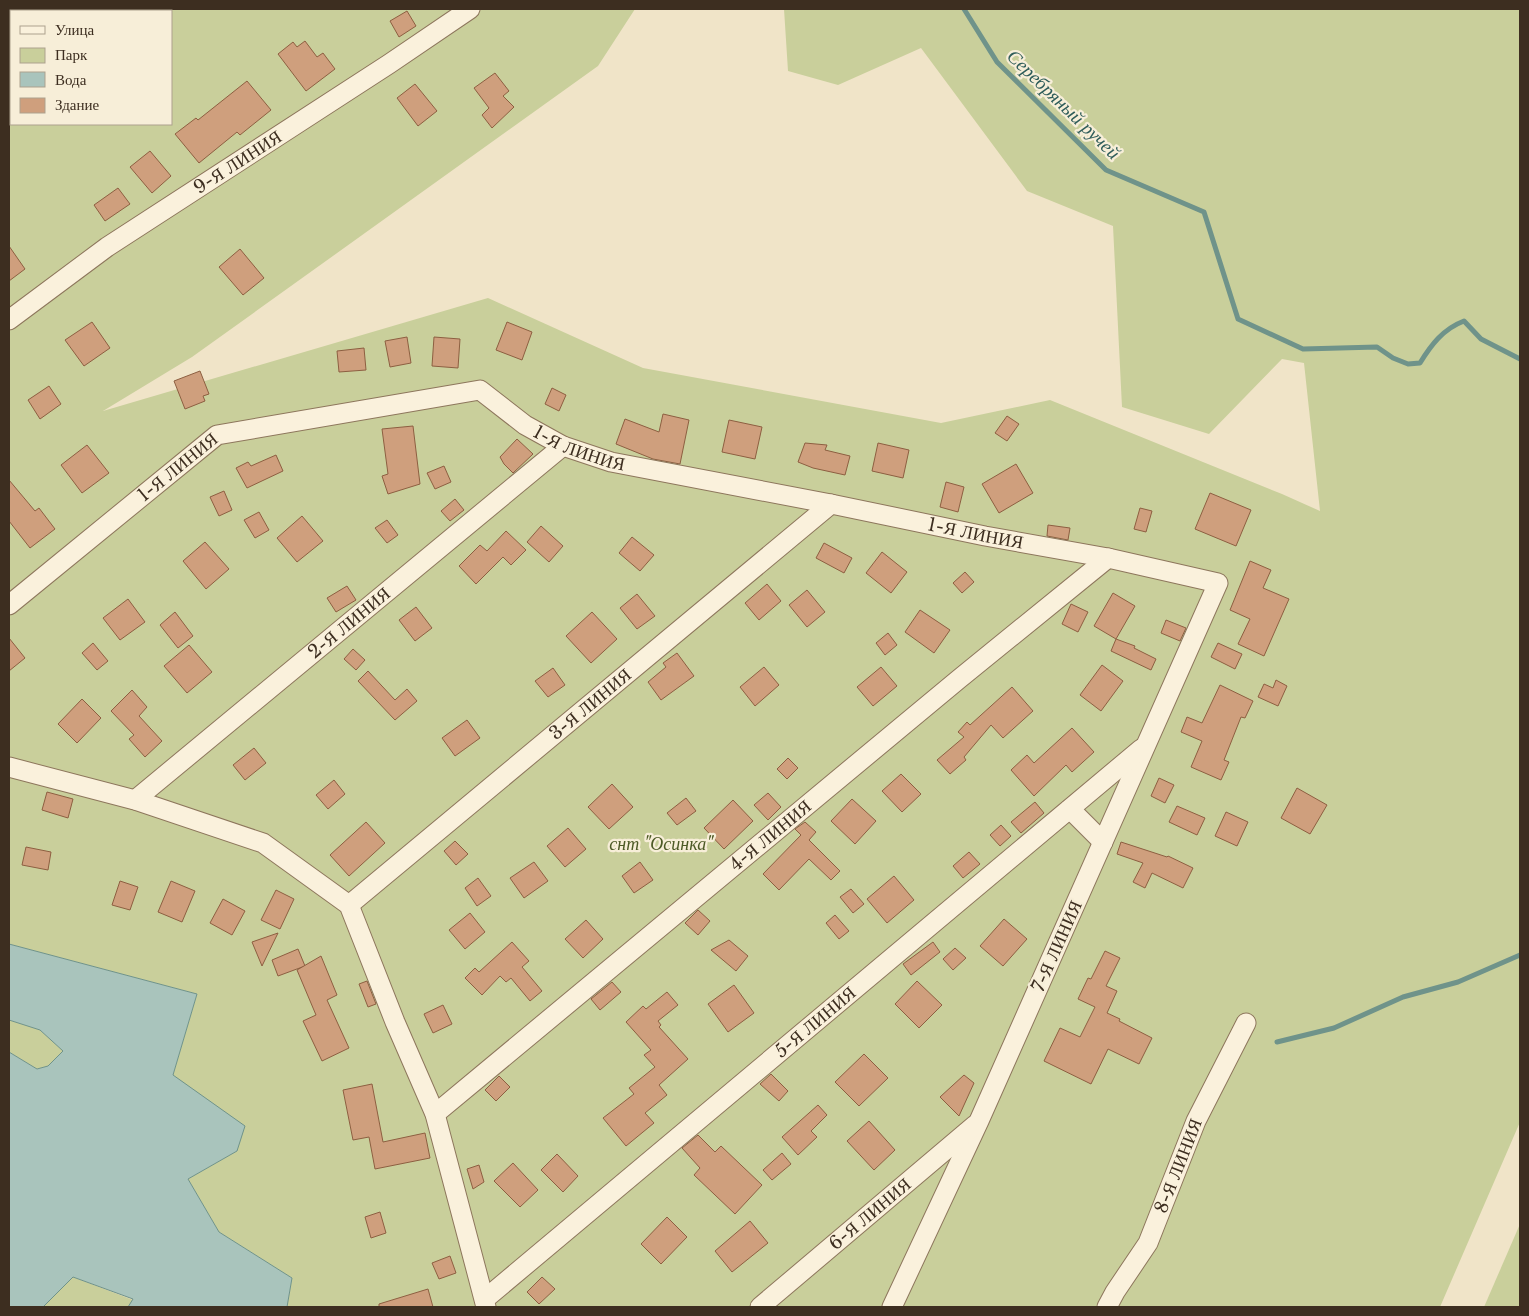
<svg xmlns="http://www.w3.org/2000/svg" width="1529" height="1316" viewBox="0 0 1529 1316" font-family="'Libre Baskerville',serif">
<rect width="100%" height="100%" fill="#f0e4c8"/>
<!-- green -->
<g fill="#c9cf9b" fill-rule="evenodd">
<path d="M9,9H635L598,66L192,357L103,411L488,298L643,368L941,423L1050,400L1282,494L1320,511L1304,363L1282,359L1209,434L1122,407L1113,226L1027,191L921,48L838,85L788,71L784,9H1520V1122L1440,1307H287L292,1278L219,1232L188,1179L237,1151L173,1075L197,994L9,944ZM11,11H171V124H11Z"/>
<polygon points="9,1020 40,1030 63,1051 48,1066 37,1069 9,1052"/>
<polygon points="1520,1224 1520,1307 1484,1307"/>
<polygon points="73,1277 133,1300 128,1307 43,1307"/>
</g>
<!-- water -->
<polygon fill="#a9c4bc" stroke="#6f938a" points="9,944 197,994 173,1075 245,1126 237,1151 188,1179 219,1232 292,1278 287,1307 128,1307 133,1299 73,1277 43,1307 9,1307 9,1052 37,1069 48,1066 63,1051 40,1030 9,1020"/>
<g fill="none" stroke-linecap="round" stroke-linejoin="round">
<!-- stream -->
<g stroke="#6f938a" stroke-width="5">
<path d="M964,9L997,62L1106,170L1204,212L1238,319L1303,349L1377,347L1393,358L1408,364L1420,363C1431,345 1443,329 1464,321L1481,339L1520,359"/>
<polyline points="1277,1042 1334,1028 1403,997 1458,982 1520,955"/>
</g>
</g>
<!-- building -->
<g fill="#cf9f7d" stroke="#8d5f41">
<polygon points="407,11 416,26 399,37 390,21"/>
<polygon points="305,41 317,57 323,53 335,69 306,91 278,54 293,42 297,47"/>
<polygon points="495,73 509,91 503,96 514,107 492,128 482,115 489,108 474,88"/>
<polygon points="247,81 271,110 240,135 237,132 199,163 175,134 196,118 198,120"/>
<polygon points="415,84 437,111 418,126 397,98"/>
<polygon points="150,151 171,176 152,193 130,167"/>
<polygon points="118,188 130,204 105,221 94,205"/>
<polygon points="9,246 25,269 9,281"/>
<polygon points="240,249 264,278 243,295 219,267"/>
<polygon points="92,322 110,348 84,366 65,340"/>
<polygon points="507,322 532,332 522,360 496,350"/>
<polygon points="407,337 411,363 390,367 385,341"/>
<polygon points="434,337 460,339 458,368 432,366"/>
<polygon points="364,348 366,370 339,372 337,351"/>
<polygon points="200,371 209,394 203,396 205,401 185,409 174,381"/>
<polygon points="49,386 61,404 40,419 28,400"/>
<polygon points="552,388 566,395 559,411 545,404"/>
<polygon points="663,414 689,420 680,464 653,459 616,444 625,419 659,432"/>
<polygon points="1007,416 1019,424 1007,441 995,433"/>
<polygon points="729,420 762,427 755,459 722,452"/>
<polygon points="413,426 420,484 388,494 382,476 388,474 382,429"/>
<polygon points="517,439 533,454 513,473 504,464 500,457"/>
<polygon points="805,443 827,445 825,450 850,456 845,475 813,468 798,462"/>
<polygon points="878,443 909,450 903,478 872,471"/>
<polygon points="87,445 109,473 82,493 61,465"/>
<polygon points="276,455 283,471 247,488 236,468 248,462 251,466"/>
<polygon points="1016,464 1033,493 999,513 982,484"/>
<polygon points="444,466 451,482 435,489 427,473"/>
<polygon points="9,480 35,511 39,508 55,529 30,548 9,521"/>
<polygon points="946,482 964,487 958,512 940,507"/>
<polygon points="224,491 232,510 219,516 210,497"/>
<polygon points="1210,493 1251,510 1236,546 1195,529"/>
<polygon points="455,499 464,510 450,521 441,511"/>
<polygon points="1140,508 1152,511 1146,532 1134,529"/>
<polygon points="259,512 269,530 255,538 244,520"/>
<polygon points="302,516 323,541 297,562 277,538"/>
<polygon points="387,520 398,535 387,543 375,528"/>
<polygon points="1048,525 1070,528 1068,540 1047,536"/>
<polygon points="541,526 563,546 549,562 527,542"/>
<polygon points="506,531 526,550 511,565 503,557 476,584 459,566 480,545 487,551"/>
<polygon points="632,537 654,555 640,571 619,553"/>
<polygon points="205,542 229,569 206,589 183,561"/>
<polygon points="824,543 852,558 844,573 816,558"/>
<polygon points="882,552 907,572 891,593 866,573"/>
<polygon points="1250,561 1271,570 1263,588 1289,599 1264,656 1238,644 1250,619 1230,610"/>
<polygon points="965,572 974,582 962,593 953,583"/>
<polygon points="767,584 781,601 759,620 745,603"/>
<polygon points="347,586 356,600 336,612 327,598"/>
<polygon points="807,590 825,612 807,627 789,605"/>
<polygon points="1113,593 1135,606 1116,639 1094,626"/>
<polygon points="637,594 655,616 637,629 620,608"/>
<polygon points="128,599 145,622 120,640 103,618"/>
<polygon points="1071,604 1088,612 1078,632 1062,624"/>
<polygon points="416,607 432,628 415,641 399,620"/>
<polygon points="920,610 950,630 934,653 905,632"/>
<polygon points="175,612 193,636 178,648 160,625"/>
<polygon points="592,612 617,639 591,663 566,636"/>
<polygon points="1166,620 1186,628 1180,641 1161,633"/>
<polygon points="888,633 897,645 885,655 876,643"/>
<polygon points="9,638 25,658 9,671"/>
<polygon points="1116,639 1135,646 1134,648 1156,659 1151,670 1111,651"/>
<polygon points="93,643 108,661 97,670 82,653"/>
<polygon points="1218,643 1242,654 1235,669 1211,657"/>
<polygon points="189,645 212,672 187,693 164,666"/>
<polygon points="353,649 365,660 356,670 344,659"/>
<polygon points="677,653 694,676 661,700 648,682 666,667 663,663"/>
<polygon points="1102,665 1123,681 1101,711 1080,695"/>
<polygon points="764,667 779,685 755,706 740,687"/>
<polygon points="881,667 897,686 873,706 857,687"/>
<polygon points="553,668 565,685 548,697 535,681"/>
<polygon points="368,671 395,700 407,689 417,701 395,720 358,681"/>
<polygon points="1276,680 1287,686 1278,706 1258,697 1264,684 1273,688"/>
<polygon points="1220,685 1253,701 1245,718 1241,717 1224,760 1229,762 1221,780 1191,767 1202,741 1181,732 1187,717 1202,723"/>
<polygon points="1012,687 1033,711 1003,738 991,725 964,757 966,760 950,774 937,760 964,737 958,732 967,722 970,725"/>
<polygon points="132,690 147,707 139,716 162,741 145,757 129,739 134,735 111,711"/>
<polygon points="82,699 101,718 77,743 58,724"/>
<polygon points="467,720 480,738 455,756 442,738"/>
<polygon points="1072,728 1094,752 1072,772 1066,765 1034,796 1011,770 1027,755 1034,763"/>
<polygon points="254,748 266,763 245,780 233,765"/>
<polygon points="788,758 798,768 787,779 777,769"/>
<polygon points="901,774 921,794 902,812 882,791"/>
<polygon points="1159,778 1174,785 1165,803 1151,796"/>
<polygon points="334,780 345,794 328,809 316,795"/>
<polygon points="612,784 633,807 609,829 588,807"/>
<polygon points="1297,788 1327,805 1310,834 1281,818"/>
<polygon points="47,792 73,799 68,818 42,810"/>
<polygon points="768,793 781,807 768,820 754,805"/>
<polygon points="686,798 696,811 677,825 667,813"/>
<polygon points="852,799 876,821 855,844 831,821"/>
<polygon points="733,800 753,821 724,849 704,828"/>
<polygon points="1035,802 1044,813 1021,833 1011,822"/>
<polygon points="1177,806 1205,818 1197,835 1169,822"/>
<polygon points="1226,812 1248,822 1237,846 1215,836"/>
<polygon points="366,822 385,843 349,876 330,855"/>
<polygon points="805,822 816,832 809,840 840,871 831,880 809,859 779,890 763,874 801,835 795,829"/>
<polygon points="1001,825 1011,836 1000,846 990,835"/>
<polygon points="568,828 586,849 565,867 547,846"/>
<polygon points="455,841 468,854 456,865 444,851"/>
<polygon points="1121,842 1167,857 1168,856 1193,868 1183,888 1152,873 1145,888 1133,882 1143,863 1117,854"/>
<polygon points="26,847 51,852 48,870 22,865"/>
<polygon points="969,852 980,864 963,878 953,866"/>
<polygon points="534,862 548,881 524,898 510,878"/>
<polygon points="640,862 653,880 634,893 622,876"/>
<polygon points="894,876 914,900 887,923 867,899"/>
<polygon points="478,878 491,896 477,906 465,888"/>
<polygon points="120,881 138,887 130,910 112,905"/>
<polygon points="171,881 195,891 182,922 158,912"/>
<polygon points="851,889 864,904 853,913 840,897"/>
<polygon points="276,890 294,899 280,929 261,920"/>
<polygon points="223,899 245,911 232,935 210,923"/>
<polygon points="698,910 710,921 698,935 685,923"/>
<polygon points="470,913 485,932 465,949 449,930"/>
<polygon points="835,915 849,931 839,939 826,923"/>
<polygon points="1004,919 1027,939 1003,966 980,946"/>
<polygon points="586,920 603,939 583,958 565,939"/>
<polygon points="278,933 262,966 252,942"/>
<polygon points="729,940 748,956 736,971 711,950"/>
<polygon points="512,942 529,961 522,967 542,991 530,1001 511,978 506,982 500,976 482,995 465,978 475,968 479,972"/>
<polygon points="933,942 940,952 911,975 903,964"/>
<polygon points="955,948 966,958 953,970 943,959"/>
<polygon points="298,949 305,966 278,976 272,960"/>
<polygon points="1105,951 1120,958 1106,986 1117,991 1107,1013 1120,1019 1119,1021 1152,1038 1139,1064 1108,1049 1091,1084 1044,1061 1060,1028 1080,1037 1095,1007 1078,999 1088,978 1091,979"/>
<polygon points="321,956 337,995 327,1000 349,1048 322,1061 303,1021 316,1015 297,970"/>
<polygon points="367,981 376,1004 368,1007 359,984"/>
<polygon points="917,981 942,1005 919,1028 895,1004"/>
<polygon points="612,982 621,992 600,1010 591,999"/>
<polygon points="734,985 754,1013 728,1032 708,1004"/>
<polygon points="667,992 678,1005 658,1021 661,1025 659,1027 688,1059 659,1085 667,1095 645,1113 654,1123 626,1146 603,1118 634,1094 629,1088 655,1067 644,1055 651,1050 626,1022 643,1006 646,1009"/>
<polygon points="443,1005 452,1024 433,1033 424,1014"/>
<polygon points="864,1054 888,1078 859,1106 835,1082"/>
<polygon points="771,1074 788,1091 779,1101 760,1084"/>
<polygon points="964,1075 974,1083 959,1116 940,1097"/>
<polygon points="499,1076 510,1087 496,1101 485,1090"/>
<polygon points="372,1084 383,1142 425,1133 430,1158 375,1169 369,1137 353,1140 343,1090"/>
<polygon points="818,1105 827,1115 811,1131 817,1137 798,1155 782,1137"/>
<polygon points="869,1121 895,1150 874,1170 847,1141"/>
<polygon points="698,1135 715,1152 721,1146 762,1185 735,1214 694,1175 700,1168 682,1148"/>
<polygon points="782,1153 791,1164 772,1180 763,1170"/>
<polygon points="557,1154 578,1176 563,1192 541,1170"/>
<polygon points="513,1163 538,1190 520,1207 494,1181"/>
<polygon points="479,1165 484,1182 473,1189 467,1169"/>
<polygon points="380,1212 386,1233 371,1238 365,1217"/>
<polygon points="667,1217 687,1237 661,1264 641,1244"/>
<polygon points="750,1221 768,1243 732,1272 715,1251"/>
<polygon points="450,1256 456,1273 439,1279 432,1263"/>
<polygon points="542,1277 555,1289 539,1304 527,1292"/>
<polygon points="428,1289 433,1307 379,1307 379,1304"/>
</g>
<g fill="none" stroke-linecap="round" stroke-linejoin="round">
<defs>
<g id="minor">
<polyline points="84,11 88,9"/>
<polyline points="9,63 11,62"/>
<path id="s1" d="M9,320L107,247L389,64L470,9"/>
<path id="s2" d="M9,605L217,435L480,390L525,425L563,446L611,462L831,504L985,536L1108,558L1218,583L979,1121L892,1307"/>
<polyline points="9,767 135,800 263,843 349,905 395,1022 435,1114 486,1307"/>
<path id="s3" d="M135,800L563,446"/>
<polyline points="1070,809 1103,842"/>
<path id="s4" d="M349,905L831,504"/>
<path id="s5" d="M435,1114L959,679L1108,558"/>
<path id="s6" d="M485,1299L1141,749"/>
<path id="s7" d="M760,1307L975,1125"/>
<path id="s8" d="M1107,1307L1115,1292L1148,1243L1196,1121L1246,1023"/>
</g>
</defs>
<!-- minor casing -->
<use href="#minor" stroke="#8d765c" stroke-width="21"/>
<!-- minor -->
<use href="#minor" stroke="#faf1dc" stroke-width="19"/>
</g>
<g text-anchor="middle" stroke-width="4.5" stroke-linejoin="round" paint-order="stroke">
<!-- street labels -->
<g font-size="18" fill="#3d2e20" stroke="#f7eed8">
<text dy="6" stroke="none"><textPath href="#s1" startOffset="278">9-Я ЛИНИЯ</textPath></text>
<text dy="6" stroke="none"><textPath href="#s2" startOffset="652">1-Я ЛИНИЯ</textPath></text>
<text dy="6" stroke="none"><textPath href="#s2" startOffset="218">1-Я ЛИНИЯ</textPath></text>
<text dy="6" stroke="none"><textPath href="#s2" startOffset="1058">1-Я ЛИНИЯ</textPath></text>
<text dy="6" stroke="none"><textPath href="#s3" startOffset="278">2-Я ЛИНИЯ</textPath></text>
<text dy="6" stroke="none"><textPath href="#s4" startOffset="314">3-Я ЛИНИЯ</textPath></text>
<text dy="6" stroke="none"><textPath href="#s5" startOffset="436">4-Я ЛИНИЯ</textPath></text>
<text transform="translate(1057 946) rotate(-66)" y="6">7-Я ЛИНИЯ</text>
<text dy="6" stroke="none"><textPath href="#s6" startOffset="431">5-Я ЛИНИЯ</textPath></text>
<text dy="6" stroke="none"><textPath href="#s8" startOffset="159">8-Я ЛИНИЯ</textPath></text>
<text dy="6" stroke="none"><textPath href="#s7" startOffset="144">6-Я ЛИНИЯ</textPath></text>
</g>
<!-- park labels -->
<g font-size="18" font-style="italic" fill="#4d5a26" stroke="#f7eed8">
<text x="661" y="850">снт "Осинка"</text>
</g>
<!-- water labels -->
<g font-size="19" font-style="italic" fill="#2f5d5a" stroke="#f7eed8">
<text transform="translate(1064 104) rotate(44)" y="7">Серебряный ручей</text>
</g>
</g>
<!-- border -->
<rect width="1529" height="1316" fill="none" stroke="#3d2e20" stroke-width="20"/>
<!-- legend -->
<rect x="10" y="10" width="162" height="115" fill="#f7eed8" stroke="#ada18e"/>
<rect x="20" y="26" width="25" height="8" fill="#faf1dc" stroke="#ada18e"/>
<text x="55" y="35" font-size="15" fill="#3d2e20">Улица</text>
<rect x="20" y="48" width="25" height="15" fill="#c9cf9b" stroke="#ada18e"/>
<text x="55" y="60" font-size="15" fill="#3d2e20">Парк</text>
<rect x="20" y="72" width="25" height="15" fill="#a9c4bc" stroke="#ada18e"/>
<text x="55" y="85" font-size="15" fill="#3d2e20">Вода</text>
<rect x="20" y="98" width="25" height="15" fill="#cf9f7d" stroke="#ada18e"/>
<text x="55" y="110" font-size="15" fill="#3d2e20">Здание</text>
</svg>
